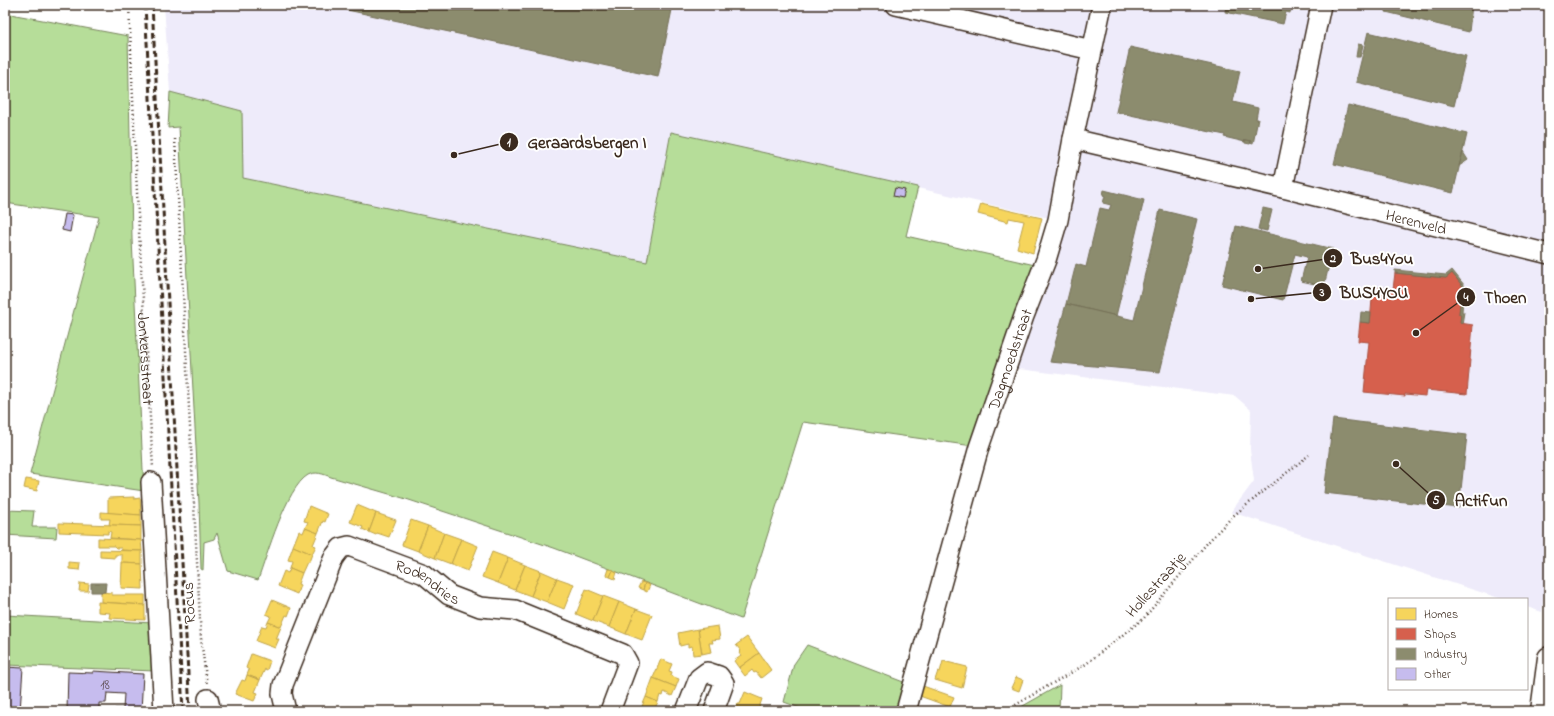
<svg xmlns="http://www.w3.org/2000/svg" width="1554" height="716" viewBox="0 0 1554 716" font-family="'Indie Flower',sans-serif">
<rect width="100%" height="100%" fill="#fff"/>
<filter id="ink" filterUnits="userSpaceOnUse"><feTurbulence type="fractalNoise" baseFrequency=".025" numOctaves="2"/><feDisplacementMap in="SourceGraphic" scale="8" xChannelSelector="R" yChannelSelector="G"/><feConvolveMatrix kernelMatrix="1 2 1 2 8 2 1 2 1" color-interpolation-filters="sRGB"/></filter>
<g filter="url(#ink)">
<!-- built -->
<g fill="#eeebfa">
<polygon points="164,5 1093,5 1049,218 671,132 647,262 243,178 242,111 170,92"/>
<polygon points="1108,5 1546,5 1549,37 1549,533 1542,612 1527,607 1527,599 1502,599 1231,512 1254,481 1250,450 1251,410 1235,396 1010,368"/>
</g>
<!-- green -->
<g fill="#b6dd99" stroke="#78845c">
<polygon points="5,13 128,36 132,239 144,491 30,474 99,217 5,203"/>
<path d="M170,92L242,111L243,178L647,262L671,132L918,187L906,236L1035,265L973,446L803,422L741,619L554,548L403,498L331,477C323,474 316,471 308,475C286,488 267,556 258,580L228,571L217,533L214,539L204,542L203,570L201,569L199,503L179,127L168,128Z"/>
<polygon points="5,510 34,511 32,527 57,527 56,538 5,535"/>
<polygon points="5,615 153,623 155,671 5,665"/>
<polygon points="807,645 906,683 899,711 808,711 784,702 794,664"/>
<polygon points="1060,685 1059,711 1014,711"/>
</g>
<!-- homes -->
<g fill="#f6d55c" stroke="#bea249">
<polygon points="981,204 1042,218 1033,253 1017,248 1024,221 1009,218 1008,222 978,214"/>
<polygon points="26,479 39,481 37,491 24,488"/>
<polygon points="134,497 134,499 140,498 141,515 108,513 108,498"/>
<polygon points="357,505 376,513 369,532 362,529 363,527 350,522"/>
<polygon points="309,506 328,514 325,522 323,521 318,533 305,528 308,522 304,521"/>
<polygon points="101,512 141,515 141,526 109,525 110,519 101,519"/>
<polygon points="376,513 396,520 389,537 377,533 376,535 369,532"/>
<polygon points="411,520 428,526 418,551 402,545"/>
<polygon points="59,523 141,526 141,540 110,538 111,532 108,531 108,534 59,532"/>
<polygon points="428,526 444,533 435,558 418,551"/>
<polygon points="305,528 318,533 313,545 316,546 312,554 293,546 299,531 303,533"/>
<polygon points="444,533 461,539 451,564 435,558"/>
<polygon points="98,538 141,540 142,551 122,550 121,548 116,548 114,546 98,546"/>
<polygon points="461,539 478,546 468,571 451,564"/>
<polygon points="293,546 312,554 309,562 307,562 302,573 290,568 292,561 288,560"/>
<polygon points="100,550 142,551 142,564 122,563 122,555 115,555 115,558 100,557"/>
<polygon points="492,552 508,558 498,583 482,577"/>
<polygon points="508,558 525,565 515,590 498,583"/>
<polygon points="69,562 80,563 79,570 69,569"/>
<polygon points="122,563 142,564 143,589 121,588"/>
<polygon points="525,565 541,571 531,596 515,590"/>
<polygon points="290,568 302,573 298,584 300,585 297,594 278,586 284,571 288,573"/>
<polygon points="608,569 613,570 610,577 606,575"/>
<polygon points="613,570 617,572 615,579 610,577"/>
<polygon points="541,571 557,578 547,602 531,596"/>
<polygon points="557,578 574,584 564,609 547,602"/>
<polygon points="641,582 645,583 643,590 638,588"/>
<polygon points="80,583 89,584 88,591 79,591"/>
<polygon points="645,583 650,585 647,592 643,590"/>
<polygon points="586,589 603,596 593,621 576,614"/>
<polygon points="101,592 112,593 112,595 145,595 145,605 101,602"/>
<polygon points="603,596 619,602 609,627 593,621"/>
<polygon points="272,600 291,608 288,616 286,615 281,627 268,622 271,616 266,614"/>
<polygon points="98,602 145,605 145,620 109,618 110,613 98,612"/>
<polygon points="619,602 636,609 626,634 609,627"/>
<polygon points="636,609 652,615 642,640 626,634"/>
<polygon points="268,622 281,627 276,639 279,639 275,648 256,641 262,626 266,627"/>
<polygon points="718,626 720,639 712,640 713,643 709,643 711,652 702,654 698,629"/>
<polygon points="698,629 702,654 693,655 692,646 688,647 688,644 680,646 678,633"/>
<polygon points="747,637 759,653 739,668 734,661 741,656 739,653 741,651 736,645"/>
<polygon points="759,653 771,670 761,678 756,672 754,673 752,670 745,676 739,668"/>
<polygon points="251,654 270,661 267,670 265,669 260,680 247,675 249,670 246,668"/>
<polygon points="661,659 672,664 669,671 672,672 671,676 679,679 676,687 653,678"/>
<polygon points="943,661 967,667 962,688 935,680 938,671 940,672"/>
<polygon points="247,675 260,680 255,692 258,693 254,701 235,694 242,680 245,681"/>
<polygon points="1016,677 1023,680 1019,691 1011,688"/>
<polygon points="653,678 676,687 672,696 664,692 663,696 660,695 658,702 646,697"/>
<polygon points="920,685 954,697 950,707 917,695"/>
<polygon points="745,692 762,699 758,711 735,711 738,704 740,704"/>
<polygon points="646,697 658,702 655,708 657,709 657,711 640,711"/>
<polygon points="977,706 988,710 988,711 974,711"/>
</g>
<!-- shops -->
<polygon fill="#d6604d" stroke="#a8503f" points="1395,273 1446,278 1452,273 1466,290 1461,295 1459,314 1461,314 1460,323 1473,325 1467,394 1426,390 1425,396 1405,394 1405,396 1364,392 1369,342 1358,341 1360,322 1370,323 1373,287 1393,289"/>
<!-- industry -->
<g fill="#8c8c6e" stroke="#746f56">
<polygon points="324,5 673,5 658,77"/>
<polygon points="1226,5 1291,5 1290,13 1286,12 1283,24 1225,12"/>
<polygon points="1387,5 1472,5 1469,32 1386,12"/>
<polygon points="1368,32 1466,56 1454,106 1356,82"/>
<polygon points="1358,44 1363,45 1360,57 1356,57"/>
<polygon points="1130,47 1240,71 1233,102 1258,108 1256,119 1258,119 1253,144 1250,143 1251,141 1245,140 1245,142 1224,137 1225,135 1116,112"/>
<polygon points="1348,105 1467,134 1453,193 1334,164"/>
<polygon points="1245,140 1251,141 1250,144 1245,143"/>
<polygon points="1463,152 1468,160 1459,166"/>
<polygon points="1104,190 1144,200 1116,316 1066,304 1076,264 1086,267 1100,208 1109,210 1111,205 1103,203 1105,196 1103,195"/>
<polygon points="1263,208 1272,210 1267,231 1258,229"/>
<polygon points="1160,210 1197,219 1160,372 1050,362 1066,304 1134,320"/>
<polygon points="1236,226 1333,249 1324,286 1301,281 1307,257 1295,254 1283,300 1222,285"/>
<polygon points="1395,270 1446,275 1452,270 1469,291 1463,296 1462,312 1464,312 1462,324 1460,323 1461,314 1459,314 1461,295 1466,290 1452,273 1446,278 1395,273"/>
<polygon points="1361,312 1371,313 1370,323 1360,322"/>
<polygon points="1333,419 1467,435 1459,508 1324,493"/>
<polygon points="91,583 106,583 105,592 91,592"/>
</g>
<!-- building -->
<g fill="#c6bcee" stroke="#3b2a1e">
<polygon points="895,188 905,190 903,198 893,196"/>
<polygon points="65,214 73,215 70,232 62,230"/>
<polygon points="5,667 23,668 20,711 5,710"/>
<polygon points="93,671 143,674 141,711 115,711 115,709 123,709 124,694 107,693 106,703 99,703 99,711 67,711 68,672 93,673"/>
</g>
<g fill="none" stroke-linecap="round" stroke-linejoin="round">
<defs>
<g id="minor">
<polyline points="896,5 1092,50"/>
<path id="s2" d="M1073,139L1283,188L1549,254"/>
<polyline points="1283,188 1321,5"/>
<polyline points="151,482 164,711"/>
<polyline points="208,699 211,711"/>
<path id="s3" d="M286,711L282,694L283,685L334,557L341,548L349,546L424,574L449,595L480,607L515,610L623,654L628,663L610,711"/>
<polyline points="686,711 699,678 707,672 719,676 724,683 714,711"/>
<path id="s4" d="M906,711L979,447L1024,316L1046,260L1058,220L1073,139L1102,5"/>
</g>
<polyline id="major" points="1542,711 1549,658"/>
</defs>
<!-- minor casing -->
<use href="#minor" stroke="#3b2a1e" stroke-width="22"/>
<!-- major casing -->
<use href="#major" stroke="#3b2a1e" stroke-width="25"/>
<!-- path -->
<g stroke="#3b2a1e" stroke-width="2.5" stroke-dasharray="1 3" stroke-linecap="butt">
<path id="s1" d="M129,5L138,215L153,468"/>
<polyline points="175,139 201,639 207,685"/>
<polyline points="1005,711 1086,664 1144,618 1208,542 1233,516 1309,455"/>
</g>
<!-- minor -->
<use href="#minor" stroke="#fff" stroke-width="19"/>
<!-- major -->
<use href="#major" stroke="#fff" stroke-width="22"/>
<!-- rail -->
<g stroke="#3b2a1e" stroke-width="3" stroke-dasharray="6 3" stroke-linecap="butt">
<polyline points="145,5 183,711"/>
<polyline points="152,5 190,711"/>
</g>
</g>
</g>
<g text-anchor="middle" stroke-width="4" stroke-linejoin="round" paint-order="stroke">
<!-- number labels -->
<g font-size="14" fill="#5e4e52">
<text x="105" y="689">18</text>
</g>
<!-- street labels -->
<g font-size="16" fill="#3b2a1e" stroke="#fff">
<text dy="6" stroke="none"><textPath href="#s2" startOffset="353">Herenveld</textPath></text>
<text dy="6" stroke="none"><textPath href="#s1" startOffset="354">Jonkersstraat</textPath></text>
<text dy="6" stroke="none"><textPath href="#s4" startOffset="367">Dagmoedstraat</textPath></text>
<text dy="6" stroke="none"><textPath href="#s3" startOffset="271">Rodendries</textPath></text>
<text transform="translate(1155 584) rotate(-48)" y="6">Hollestraatje</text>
<text transform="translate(188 603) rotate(-93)" y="6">Rocus</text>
</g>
</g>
<!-- callouts -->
<path fill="none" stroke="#3b2a1e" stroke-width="1.5" d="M454 155L509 142M1258 269L1333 258M1251 299L1322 292M1416 333L1466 297M1396 464L1436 500"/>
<g fill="#3b2a1e" stroke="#fff" stroke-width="1.5">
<circle cx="454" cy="155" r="4"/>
<circle cx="1258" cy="269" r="4"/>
<circle cx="1251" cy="299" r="4"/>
<circle cx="1416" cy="333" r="4"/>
<circle cx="1396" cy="464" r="4"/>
<circle cx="509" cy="142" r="10"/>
<circle cx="1333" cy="258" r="10"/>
<circle cx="1322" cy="292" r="10"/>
<circle cx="1466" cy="297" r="10"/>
<circle cx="1436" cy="500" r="10"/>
</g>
<g font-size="12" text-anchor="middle" font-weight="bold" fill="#fff">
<text x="509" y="146">1</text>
<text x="1333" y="262">2</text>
<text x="1322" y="296">3</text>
<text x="1466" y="301">4</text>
<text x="1436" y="504">5</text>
</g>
<g font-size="17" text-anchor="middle" font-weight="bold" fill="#3b2a1e" stroke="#fff" stroke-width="4" stroke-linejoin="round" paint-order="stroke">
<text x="587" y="148">Geraardsbergen I</text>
<text x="1382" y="264">Bus4You</text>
<text x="1374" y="298">BUS4YOU</text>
<text x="1505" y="303">Thoen</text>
<text x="1481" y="506">Actifun</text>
</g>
<!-- margin -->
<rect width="1554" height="716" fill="none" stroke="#fff" stroke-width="20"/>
<rect x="10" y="10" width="1534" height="696" fill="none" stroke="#3b2a1e" stroke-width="1.5" filter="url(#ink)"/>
<!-- legend -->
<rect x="1388" y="598" width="140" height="92" fill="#ffffff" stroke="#b1aaa5"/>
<rect x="1396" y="608" width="20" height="12" fill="#f6d55c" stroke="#b1aaa5"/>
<text x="1424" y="618" font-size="12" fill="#3b2a1e">Homes</text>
<rect x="1396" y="628" width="20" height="12" fill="#d6604d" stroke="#b1aaa5"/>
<text x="1424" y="638" font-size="12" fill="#3b2a1e">Shops</text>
<rect x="1396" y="648" width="20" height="12" fill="#8c8c6e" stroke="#b1aaa5"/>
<text x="1424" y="658" font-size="12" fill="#3b2a1e">Industry</text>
<rect x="1396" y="668" width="20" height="12" fill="#c6bcee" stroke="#b1aaa5"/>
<text x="1424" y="678" font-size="12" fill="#3b2a1e">Other</text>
</svg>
